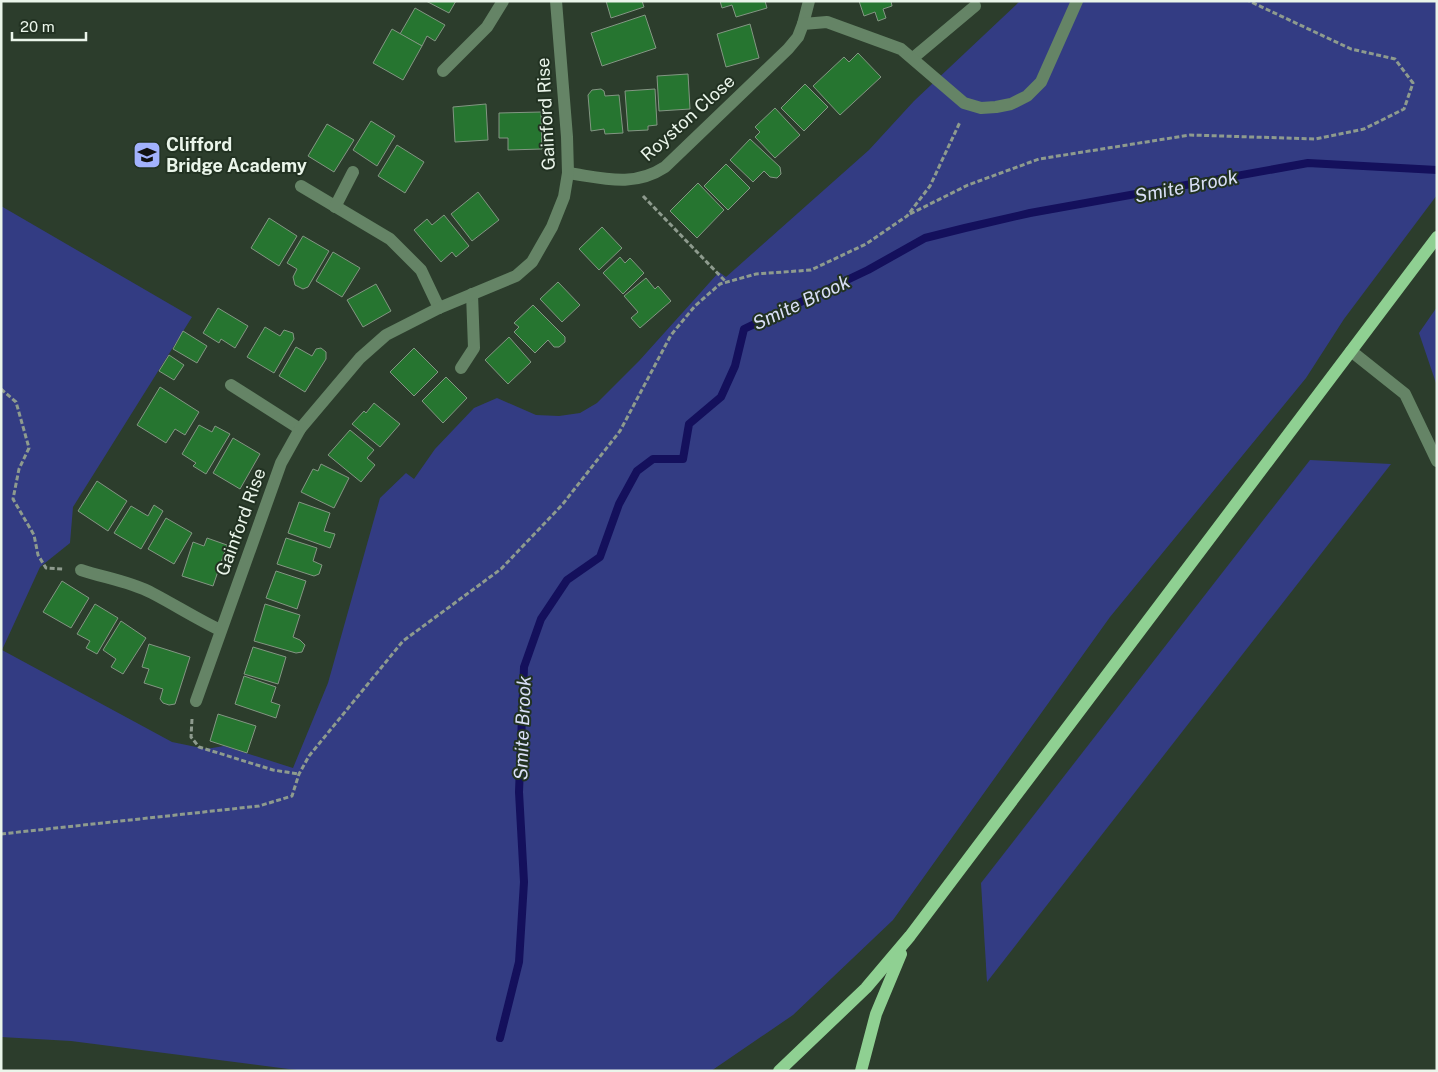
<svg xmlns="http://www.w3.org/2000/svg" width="1438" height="1072" viewBox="0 0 1438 1072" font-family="'Public Sans',sans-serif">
<rect width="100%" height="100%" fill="#2c3d2c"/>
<!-- green -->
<g fill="#333c83">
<polygon points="1020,1 1437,1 1437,195 1344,319 1306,378 1110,617 893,920 793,1015 711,1071 304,1071 71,1041 1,1037 1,206 192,317 73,507 70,543 40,567 2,650 172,742 206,749 224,746 293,768 328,683 380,498 406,473 414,479 435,449 474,408 497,398 536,415 559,416 580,413 597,403 639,361 719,272 726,277 869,150 914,101"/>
<polygon points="1437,307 1437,386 1419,333"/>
<polygon points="1310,460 1391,464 987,982 981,883"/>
</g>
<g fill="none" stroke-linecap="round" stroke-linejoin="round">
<!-- stream -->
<polyline stroke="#14105c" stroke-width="8" points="500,1038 519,962 524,882 519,792 524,667 541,619 567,580 600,557 619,504 637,471 653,459 683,459 689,424 721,397 735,366 744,329 868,270 925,238 965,228 1030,213 1308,163 1437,170"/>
</g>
<!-- building -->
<g fill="#267530" stroke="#839683">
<polygon points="426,1 456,1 449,13"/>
<polygon points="606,1 642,1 644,7 611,18"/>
<polygon points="720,1 765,1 767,8 736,17 732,5 722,8"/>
<polygon points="859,1 891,1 892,6 883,9 886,18 878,21 875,12 864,16"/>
<polygon points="415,8 445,25 435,41 427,36 422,46 400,34"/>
<polygon points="645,15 656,48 602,66 591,33"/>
<polygon points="750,24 759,58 726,67 717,34"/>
<polygon points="392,29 422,46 403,80 373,63"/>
<polygon points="858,53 881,77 840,115 813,86 844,57 849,62"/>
<polygon points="688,74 690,109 659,111 657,76"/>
<polygon points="805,84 828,107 804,131 781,108"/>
<polygon points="601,89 604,91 605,96 619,95 623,133 605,134 604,129 591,131 588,95 592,90"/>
<polygon points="655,89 657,125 648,126 648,130 628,131 625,91"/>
<polygon points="486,104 488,140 455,142 453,107"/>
<polygon points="775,108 800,135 775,158 755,137 760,132 755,127"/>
<polygon points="541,112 542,149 508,150 508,138 499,138 499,113"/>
<polygon points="371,121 395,136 377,166 353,150"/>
<polygon points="327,124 354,140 334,172 308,156"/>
<polygon points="750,139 780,167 781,174 777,178 770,177 764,171 753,182 730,160"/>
<polygon points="397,145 424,162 405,193 378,176"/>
<polygon points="726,164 750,188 728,210 704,186"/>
<polygon points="698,183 724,210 697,238 670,211"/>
<polygon points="478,192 499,220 472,241 451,214"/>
<polygon points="444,215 469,246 456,257 452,252 441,262 414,230 427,219 432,225"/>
<polygon points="269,218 297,236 279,266 251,248"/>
<polygon points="602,227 622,248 599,270 579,249"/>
<polygon points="303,236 329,251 308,287 303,289 295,285 293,277 297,269 287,263"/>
<polygon points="333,252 360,268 342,297 316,281"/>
<polygon points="620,257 625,263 630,258 644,273 623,294 603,273"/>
<polygon points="646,278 655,289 658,286 671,301 640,328 631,318 638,312 624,296"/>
<polygon points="558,282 580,305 562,322 540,299"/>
<polygon points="376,284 391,311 363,327 347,300"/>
<polygon points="533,305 565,337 565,342 559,347 554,347 548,340 535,353 514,332 519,327 514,323"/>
<polygon points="218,308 248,326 235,348 221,339 219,343 203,333"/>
<polygon points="265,327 280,336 284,330 293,333 294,339 274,373 247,357"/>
<polygon points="183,331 207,346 197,363 173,349"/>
<polygon points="509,337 531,362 508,384 485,360"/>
<polygon points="296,347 312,356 316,349 321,348 326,352 326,359 305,392 279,376"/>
<polygon points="414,348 438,372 414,396 390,372"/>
<polygon points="169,355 184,365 174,380 159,371"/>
<polygon points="446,377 467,398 443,423 422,401"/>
<polygon points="160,387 199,412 185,435 175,429 166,443 137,425"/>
<polygon points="374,403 400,424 380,447 352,424 364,411 366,413"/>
<polygon points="199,425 212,432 215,426 230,434 206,474 193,466 196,463 182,454"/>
<polygon points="350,430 374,450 367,458 375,465 361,482 328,455"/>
<polygon points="233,438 260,454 240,489 213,473"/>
<polygon points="321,464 349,478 334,508 301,492 313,469 318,471"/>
<polygon points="97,481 127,501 108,531 78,511"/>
<polygon points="299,502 330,513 324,531 335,534 330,548 288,533"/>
<polygon points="154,505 163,511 141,549 114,533 131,506 148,516"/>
<polygon points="166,518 192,533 174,564 148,549"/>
<polygon points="207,538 227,545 213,586 182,576 193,542 204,546"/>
<polygon points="286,538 317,548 313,561 322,565 319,574 314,576 277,564"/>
<polygon points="276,571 306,581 297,609 266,598"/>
<polygon points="62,581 89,598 71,628 43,612"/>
<polygon points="95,604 118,618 97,654 86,648 90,641 77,634"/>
<polygon points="265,604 300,615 293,637 300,640 305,645 302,652 296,653 254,641"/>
<polygon points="121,621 146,638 123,674 111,667 116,659 103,650"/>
<polygon points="149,644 190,657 175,704 169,705 163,703 160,699 163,689 144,683 149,669 142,667"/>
<polygon points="253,647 286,657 278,684 244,674"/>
<polygon points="244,676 276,687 271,702 280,705 276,718 235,704"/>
<polygon points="218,714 256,726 247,753 210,741"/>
</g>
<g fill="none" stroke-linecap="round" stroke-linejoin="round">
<!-- path -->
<g stroke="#8e9b8e" stroke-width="3" stroke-dasharray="5 2.5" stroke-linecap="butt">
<polyline points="643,196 726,282"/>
<polyline points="910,214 968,185 1039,159 1190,135 1315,139 1364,129 1404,109 1413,83 1395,59 1351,49 1249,1"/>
<polyline points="1,389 16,402 29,448 19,469 13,499 34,535 38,555 46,568 63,569"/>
<polyline points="192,719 191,737 199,747 273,770 299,774"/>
<polyline points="1,834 259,806 292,796 299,774 309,756 403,641 501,569 562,505 620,431 671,335 695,306 720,284 756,274 811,270 866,244 907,216 930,186 960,122"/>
</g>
<!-- minor -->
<g stroke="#658466" stroke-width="12">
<polyline points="803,24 809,1"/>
<polyline points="913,58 975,6"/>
<polyline points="443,71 487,27 503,1"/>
<path d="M568,173C603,178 633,188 665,167L788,49L798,37L803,24L827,22L901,49L964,103L981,108L996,107L1011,104L1027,96L1041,82L1077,1"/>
<polyline points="301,186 390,239 421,270 439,308"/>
<polyline points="335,207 353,172"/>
<polyline points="1351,351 1405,394 1437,461"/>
<polyline points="461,368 474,348 472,294"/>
<polyline points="231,385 300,429"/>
<path d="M81,570C105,578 129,581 152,593C175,605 197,619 220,630"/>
<polyline points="196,701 281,463 300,429 360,358 386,335 439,308 516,276 532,262 552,227 564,197 568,173 567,137 556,1"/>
</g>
<!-- major -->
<g stroke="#8fd092" stroke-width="12">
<polyline points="779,1071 866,988 910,936 1437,237"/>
<polyline points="861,1071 876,1014 901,954"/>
</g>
</g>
<!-- icons -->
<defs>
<symbol id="school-square" viewBox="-11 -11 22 22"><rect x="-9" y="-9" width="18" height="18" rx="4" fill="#a2b2fd" stroke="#223222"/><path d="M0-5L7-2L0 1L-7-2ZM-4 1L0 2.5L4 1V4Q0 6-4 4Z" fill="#111"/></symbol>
</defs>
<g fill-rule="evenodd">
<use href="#school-square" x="131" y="139" width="32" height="32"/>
</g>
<g text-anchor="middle" stroke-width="4" stroke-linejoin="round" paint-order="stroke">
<!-- street labels -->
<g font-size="18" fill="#eaf5ea" stroke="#223222">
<text transform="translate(546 114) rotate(-93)" y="6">Gainford Rise</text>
<text transform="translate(688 118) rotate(-42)" y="6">Royston Close</text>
<text transform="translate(241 522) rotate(-70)" y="6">Gainford Rise</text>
</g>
<!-- poi labels -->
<g font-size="18" font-weight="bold" fill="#eaf5ea" stroke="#223222" text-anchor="start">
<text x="166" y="151">Clifford<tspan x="166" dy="21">Bridge Academy</tspan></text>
</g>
<!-- water labels -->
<g font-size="19" font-style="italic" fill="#d9dff6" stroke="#223222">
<text transform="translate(1186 186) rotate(-11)" y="7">Smite Brook</text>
<text transform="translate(801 302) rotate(-25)" y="7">Smite Brook</text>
<text transform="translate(522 728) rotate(-88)" y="7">Smite Brook</text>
</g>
</g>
<!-- border -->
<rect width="1438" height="1072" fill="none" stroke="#eaf5ea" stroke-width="5"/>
<!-- scale -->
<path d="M12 32v8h74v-8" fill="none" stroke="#eaf5ea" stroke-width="2.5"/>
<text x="20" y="32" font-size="15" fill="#eaf5ea" stroke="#223222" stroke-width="4" paint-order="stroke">20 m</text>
</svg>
